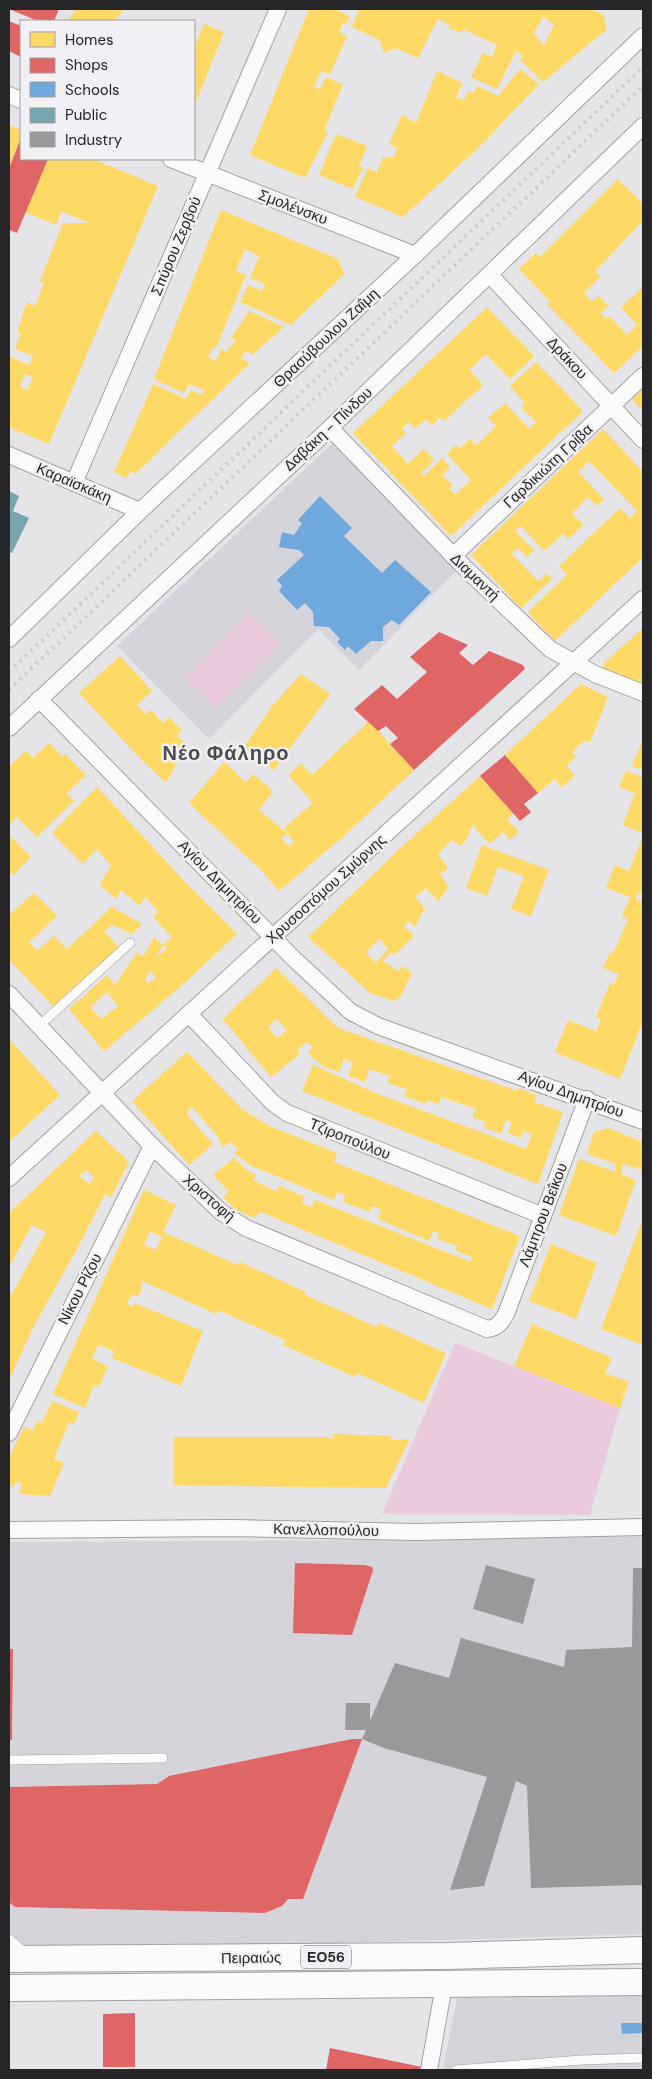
<svg xmlns="http://www.w3.org/2000/svg" width="652" height="2079" viewBox="0 0 652 2079" font-family="'DM Sans',sans-serif">
<rect width="100%" height="100%" fill="#e5e4e6"/>
<!-- built -->
<g fill="#d6d4db">
<polygon points="334,442 457,570 359,670 318,629 209,739 117,646"/>
<polygon points="643,1536 643,1934 9,1953 9,1542 420,1540"/>
<polygon points="643,1994 643,2070 443,2070 457,1998"/>
</g>
<!-- green -->
<g fill="#eacadd">
<polygon points="249,613 281,645 216,707 185,678"/>
<polygon points="455,1343 620,1408 590,1515 382,1514"/>
</g>
<!-- homes -->
<g fill="#ffd966" fill-rule="evenodd">
<polygon points="76,9 124,9 114,21 68,21"/>
<polygon points="309,9 338,9 338,11 350,16 346,24 343,22 339,32 347,36 330,74 321,71 314,87 320,89 326,77 343,84 324,131 328,132 305,178 250,155"/>
<path d="M359,9H591L603,14L607,29L543,82L520,60L523,55L516,51L497,89L471,77L483,53L492,57L497,45L463,29L462,33L448,28L450,24L438,19L418,58L395,48L384,53L380,40L352,27ZM543,16L554,25L544,45L534,34Z"/>
<polygon points="204,24 224,32 194,107 194,42 196,43"/>
<polygon points="520,69 539,84 477,149 403,217 355,197 368,168 377,173 383,157 393,158 397,148 389,144 402,115 416,123 437,71 462,83 456,98 464,100 468,91 474,93 477,86 498,96"/>
<polygon points="9,125 21,130 21,138 10,164 9,163"/>
<polygon points="336,134 367,146 359,166 363,167 353,189 319,175"/>
<path d="M48,159H93L158,186L49,444L9,427V356L29,365L33,356L15,349L21,334L17,332L27,302L35,306L44,283L40,281L63,223H89L61,211L56,225L25,212ZM25,374L33,377L27,390L20,387Z"/>
<polygon points="618,179 643,204 643,221 595,271 600,277 584,293 592,301 599,296 608,306 600,313 606,319 609,316 627,335 637,325 621,307 643,287 643,346 614,373 547,304 550,301 519,269 536,253 540,257"/>
<polygon points="221,210 338,259 344,274 291,325 240,302 248,285 262,291 265,284 250,278 259,256 245,249 236,271 246,275 216,348 213,347 208,357 216,361 221,349 226,352 236,340 231,338 249,311 284,327 252,355 247,351 240,358 250,363 135,474 131,471 126,478 114,472 153,384 186,399 191,390 201,395 205,390 189,384 184,393 154,379"/>
<polygon points="487,307 534,356 510,379 486,354 469,370 483,385 444,421 440,417 432,425 426,419 415,429 409,422 402,428 406,433 392,446 408,464 424,449 434,460 421,473 424,476 442,458 450,467 442,475 453,485 449,488 455,495 471,480 447,454 456,445 459,449 470,439 476,445 496,426 488,418 505,403 529,429 536,422 521,407 525,403 510,386 536,362 583,411 451,536 353,433"/>
<polygon points="643,389 643,411 632,399"/>
<polygon points="603,429 643,472 643,557 555,641 528,612 567,575 559,566 620,508 630,518 637,511 589,461 578,472 604,499 597,506 588,497 572,513 583,525 568,539 563,534 544,551 521,526 515,531 534,550 527,557 518,548 511,553 538,581 547,573 552,579 521,608 471,555"/>
<polygon points="643,628 643,683 604,669 604,663"/>
<polygon points="120,656 152,691 137,705 146,714 151,710 163,723 169,717 182,730 177,736 187,744 166,783 133,751 79,693"/>
<polygon points="301,674 330,694 274,770 243,749 272,706"/>
<polygon points="581,684 608,697 590,742 583,741 572,753 576,757 566,765 575,776 562,787 555,779 538,793 505,755"/>
<path d="M369,721L414,770L344,836L279,891L261,870L189,803L224,762L246,782L253,774L273,791L259,810L287,833L284,828L313,803L288,775L301,763L312,775ZM287,833L294,842L289,846L281,838Z"/>
<polygon points="643,738 643,770 632,766"/>
<polygon points="49,743 63,757 65,754 86,775 67,793 74,801 37,837 17,817 9,824 9,767 26,751 33,758"/>
<polygon points="626,771 643,777 643,833 623,825 635,793 619,787"/>
<path d="M480,776L514,813L507,819L519,832L510,840L503,832L490,844L472,825L467,838L461,846L451,840L438,854L448,868L440,874L449,887L438,901L426,888L415,897L425,908L415,927L409,921L404,926L414,936L394,955L391,952L382,961L398,971L402,966L412,973L401,996L395,1001L370,993L308,937L395,853ZM380,939L388,949L375,963L366,952Z"/>
<path d="M97,787L187,884L237,934L180,987L104,1051L69,1009L107,975L115,985L137,952L143,957L154,937L163,945L155,959L167,948L163,945L172,937L153,917L158,912L146,897L139,905L121,890L116,899L100,885L111,865L96,849L83,864L52,833ZM150,970L156,978L149,983L145,980ZM107,992L118,1006L101,1019L90,1007Z"/>
<polygon points="9,835 31,857 14,875 9,872"/>
<polygon points="643,836 643,894 638,892 635,899 643,902 643,1021 620,1079 555,1052 568,1020 596,1031 601,1019 596,1017 610,983 614,984 619,974 603,968 610,952 613,954 628,919 622,916 630,897 606,888 615,865 629,871"/>
<polygon points="482,845 549,870 531,916 511,909 524,876 498,867 487,896 466,888"/>
<polygon points="34,893 57,916 29,942 37,951 54,936 67,949 112,907 142,924 132,934 112,925 104,931 119,947 53,1006 9,960 9,915"/>
<path d="M276,968L338,1028L517,1091L518,1088L537,1095L534,1102L563,1112L538,1184L302,1091L313,1065L378,1094L526,1149L532,1134L523,1131L521,1138L508,1133L512,1122L506,1120L501,1134L483,1127L486,1122L472,1117L476,1109L441,1097L439,1104L427,1100L426,1104L404,1096L407,1089L387,1083L390,1076L369,1069L365,1082L348,1076L353,1063L344,1059L339,1072L324,1067L308,1053L313,1047L307,1042L297,1050L300,1054L271,1077L223,1019ZM276,1019L287,1030L277,1038L268,1027Z"/>
<polygon points="9,1039 60,1095 9,1142"/>
<polygon points="187,1052 242,1109 269,1126 337,1153 334,1162 520,1236 492,1309 261,1212 254,1218 235,1209 223,1197 229,1191 213,1175 234,1158 248,1171 256,1175 253,1180 276,1191 280,1186 305,1197 302,1203 312,1207 315,1200 471,1262 472,1257 456,1251 457,1246 437,1239 439,1233 433,1231 429,1241 378,1219 382,1210 372,1206 370,1212 343,1202 345,1195 337,1192 334,1200 252,1166 234,1153 238,1149 230,1142 223,1147 216,1134 192,1107 186,1113 213,1144 189,1165 132,1101"/>
<polygon points="608,1128 643,1142 643,1177 641,1177 642,1170 623,1164 621,1174 636,1180 616,1236 559,1215 579,1159 615,1172 616,1164 587,1154 594,1132"/>
<path d="M96,1131L129,1162L111,1197L105,1194L78,1247L34,1326L9,1380V1292L12,1294L46,1232L32,1225L9,1267V1213ZM86,1170L94,1177L90,1184L79,1176Z"/>
<path d="M144,1190L176,1205L163,1232L238,1265L240,1262L306,1292L305,1295L377,1327L379,1323L446,1353L424,1403L357,1373L355,1377L283,1345L285,1340L218,1310L216,1314L142,1281V1287L138,1297L132,1294L127,1304L133,1307L134,1303L203,1331L181,1386L112,1358L114,1351L98,1345L92,1359L108,1366L99,1387L94,1385L85,1408L53,1394ZM150,1231L162,1237L156,1250L144,1245Z"/>
<polygon points="643,1218 643,1345 601,1329"/>
<polygon points="551,1244 597,1263 576,1319 529,1301"/>
<polygon points="532,1324 612,1358 605,1373 629,1382 620,1408 514,1366"/>
<polygon points="52,1401 79,1412 74,1424 69,1422 54,1459 64,1463 50,1496 19,1494 22,1484 16,1481 13,1488 9,1484 9,1458 24,1427 33,1431 37,1421 42,1423"/>
<polygon points="334,1434 392,1436 391,1440 410,1439 386,1488 174,1485 174,1437 325,1437 334,1439"/>
</g>
<!-- shops -->
<g fill="#e06666">
<polygon points="9,9 59,9 54,21 38,21"/>
<polygon points="9,21 21,26 21,57 9,51"/>
<polygon points="21,138 21,159 48,159 17,233 9,230 9,168"/>
<polygon points="439,632 468,645 459,653 473,665 489,651 523,665 525,669 414,770 390,744 398,738 386,726 378,731 354,709 382,685 397,699 427,672 410,657"/>
<polygon points="505,755 538,793 524,804 531,812 520,821 480,776"/>
<polygon points="295,1563 365,1565 372,1567 373,1570 352,1635 293,1633"/>
<polygon points="9,1649 13,1649 12,1740 9,1740"/>
<polygon points="352,1739 362,1739 303,1899 288,1899 282,1906 265,1913 15,1907 9,1902 9,1787 157,1784 169,1776"/>
<polygon points="135,2013 135,2067 103,2067 103,2014"/>
<polygon points="330,2048 422,2067 421,2070 326,2070"/>
</g>
<!-- schools -->
<g fill="#6fa8dc">
<polygon points="320,496 352,528 344,536 382,573 395,560 431,592 399,625 392,620 383,627 383,641 371,641 356,654 348,646 345,650 337,642 340,639 329,627 314,626 313,612 305,603 297,610 279,591 282,586 277,580 304,555 299,550 279,547 282,532 294,535 302,523 298,520"/>
<polygon points="621,2023 643,2023 643,2033 622,2034"/>
</g>
<!-- public -->
<polygon fill="#76a5af" points="9,491 19,496 13,511 29,518 12,553 9,552"/>
<!-- industry -->
<g fill="#999">
<polygon points="486,1565 535,1579 523,1624 473,1609"/>
<polygon points="633,1568 643,1568 643,1885 531,1888 527,1786 516,1781 484,1886 450,1890 487,1777 384,1748 362,1739 366,1730 345,1730 346,1703 370,1703 370,1721 395,1663 449,1678 461,1638 564,1667 566,1650 632,1647"/>
</g>
<g fill="none" stroke-linecap="round" stroke-linejoin="round">
<defs>
<g id="lane">
<polyline points="39,1026 130,943"/>
<polyline points="9,1760 163,1758"/>
<polyline points="9,1939 24,1952"/>
<polyline points="456,2070 581,2060 643,2058"/>
</g>
<g id="street">
<polyline points="9,95 21,100"/>
<polyline points="171,159 415,255"/>
<polyline points="490,275 643,440"/>
<polyline points="330,428 466,569 550,649 595,674 643,693"/>
<polyline points="9,455 140,511"/>
<polyline points="74,483 278,9"/>
<polyline points="453,556 643,376"/>
<polyline points="9,639 140,511 415,255 643,36"/>
<polyline points="39,699 293,958 351,1012 378,1026 643,1121"/>
<polyline points="9,728 330,428 643,126"/>
<path d="M9,994L152,1146L221,1212L246,1228L487,1329C497,1328 501,1323 506,1314L587,1099"/>
<polyline points="189,1014 273,1103 287,1113 543,1216"/>
<polyline points="9,1178 643,599"/>
<polyline points="9,1433 152,1146"/>
<polyline points="9,1530 230,1528 416,1532 643,1527"/>
<polyline points="429,2070 444,1985"/>
</g>
<g id="primary">
<polyline points="9,1959 449,1956 643,1950"/>
<polyline points="9,1988 643,1982"/>
</g>
</defs>
<!-- lane casing -->
<use href="#lane" stroke="#a1a1a2" stroke-width="10"/>
<!-- street casing -->
<use href="#street" stroke="#a1a1a2" stroke-width="18"/>
<!-- primary casing -->
<use href="#primary" stroke="#a1a1a2" stroke-width="28"/>
<!-- lane -->
<use href="#lane" stroke="#fbfbfb" stroke-width="9"/>
<!-- street -->
<use href="#street" stroke="#fbfbfb" stroke-width="16"/>
<!-- primary -->
<use href="#primary" stroke="#fbfbfb" stroke-width="26"/>
<!-- rail -->
<g stroke="#cdcdce" stroke-width="4" stroke-dasharray="2.5 5" stroke-linecap="butt">
<polyline points="9,672 643,67"/>
<polyline points="9,690 643,86"/>
</g>
</g>
<g text-anchor="middle" stroke-width="5" stroke-linejoin="round" paint-order="stroke">
<!-- shield labels -->
<rect fill="#f1f0f4" stroke="#636264" stroke-width="1" x="301" y="1945.5" width="50" height="23" rx="4"/>
<g font-size="14" font-weight="bold" fill="#262527">
<text x="326" y="1962">ΕΟ56</text>
</g>
<!-- street labels -->
<g font-size="15" fill="#262527" stroke="#f1f0f4">
<text transform="translate(293 207) rotate(21)" y="5">Σμολένσκυ</text>
<text transform="translate(176 246) rotate(-67)" y="5">Σπύρου Ζερβού</text>
<text transform="translate(326 338) rotate(-43)" y="5">Θρασύβουλου Ζαΐμη</text>
<text transform="translate(567 358) rotate(47)" y="5">Δράκου</text>
<text transform="translate(328 429) rotate(-43)" y="5">Δαβάκη - Πίνδου</text>
<text transform="translate(548 466) rotate(-43)" y="5">Γαρδικιώτη Γρίβα</text>
<text transform="translate(74 483) rotate(23)" y="5">Καραϊσκάκη</text>
<text transform="translate(475 577) rotate(44)" y="5">Διαμαντή</text>
<text transform="translate(220 882) rotate(45)" y="5">Αγίου Δημητρίου</text>
<text transform="translate(326 889) rotate(-42)" y="5">Χρυσοστόμου Σμύρνης</text>
<text transform="translate(571 1094) rotate(20)" y="5">Αγίου Δημητρίου</text>
<text transform="translate(350 1139) rotate(22)" y="5">Τζιροπούλου</text>
<text transform="translate(209 1198) rotate(41)" y="5">Χριστοφή</text>
<text transform="translate(543 1215) rotate(-69)" y="5">Λάμπρου Βεΐκου</text>
<text transform="translate(80 1289) rotate(-63)" y="5">Νίκου Ρίζου</text>
<text transform="translate(326 1530) rotate(1)" y="5">Κανελλοπούλου</text>
<text transform="translate(251 1958) rotate(-1)" y="5">Πειραιώς</text>
</g>
<!-- district labels -->
<g font-size="20" font-weight="bold" letter-spacing="1" fill="#4b4b4e" stroke="#f1f0f4">
<text x="226" y="760">Νέο Φάληρο</text>
</g>
</g>
<!-- border -->
<rect width="652" height="2079" fill="none" stroke="#262527" stroke-width="20"/>
<!-- legend -->
<rect x="20" y="20" width="175" height="140" fill="#f1f0f4" stroke="#a09fa2"/>
<rect x="30" y="32" width="25" height="15" fill="#ffd966" stroke="#a09fa2"/>
<text x="65" y="45" font-size="15" fill="#262527">Homes</text>
<rect x="30" y="58" width="25" height="15" fill="#e06666" stroke="#a09fa2"/>
<text x="65" y="70" font-size="15" fill="#262527">Shops</text>
<rect x="30" y="82" width="25" height="15" fill="#6fa8dc" stroke="#a09fa2"/>
<text x="65" y="95" font-size="15" fill="#262527">Schools</text>
<rect x="30" y="108" width="25" height="15" fill="#76a5af" stroke="#a09fa2"/>
<text x="65" y="120" font-size="15" fill="#262527">Public</text>
<rect x="30" y="132" width="25" height="15" fill="#999999" stroke="#a09fa2"/>
<text x="65" y="145" font-size="15" fill="#262527">Industry</text>
</svg>
